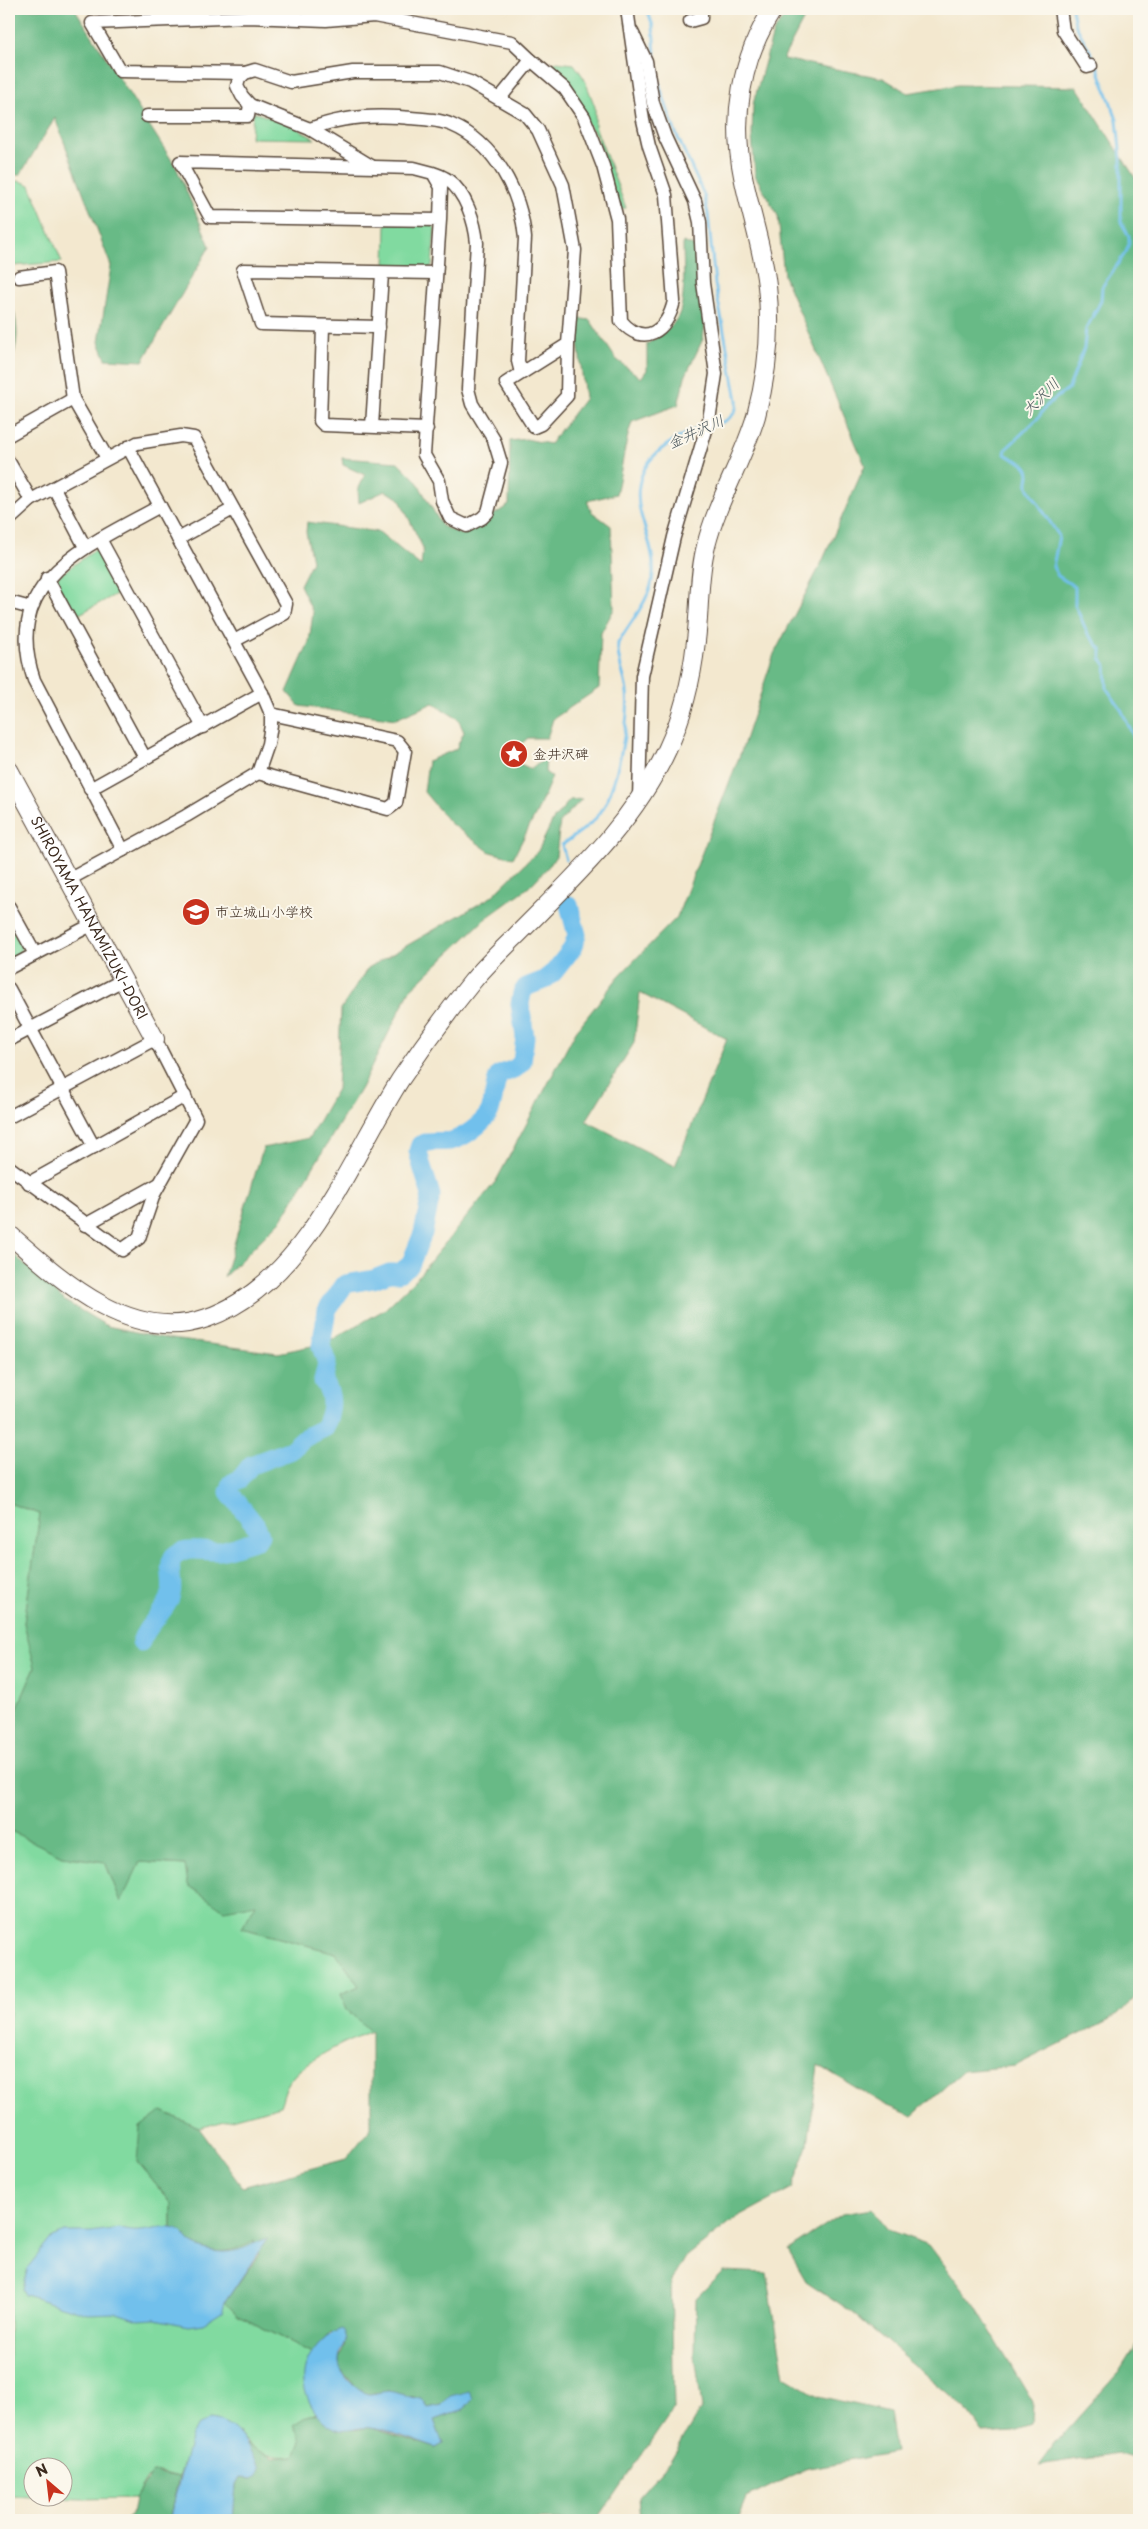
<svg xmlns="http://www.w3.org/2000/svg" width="1148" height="2529" viewBox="0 0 1148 2529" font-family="'Playpen Sans','Klee One',sans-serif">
<rect width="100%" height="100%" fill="#fbf7ec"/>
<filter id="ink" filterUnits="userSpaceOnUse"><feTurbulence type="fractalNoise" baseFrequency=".02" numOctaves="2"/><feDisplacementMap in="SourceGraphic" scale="10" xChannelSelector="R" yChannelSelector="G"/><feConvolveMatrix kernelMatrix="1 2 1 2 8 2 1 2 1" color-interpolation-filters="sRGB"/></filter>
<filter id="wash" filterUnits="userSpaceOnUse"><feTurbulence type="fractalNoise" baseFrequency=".0096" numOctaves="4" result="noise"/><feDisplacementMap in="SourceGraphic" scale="20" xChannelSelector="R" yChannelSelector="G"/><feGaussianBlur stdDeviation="1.12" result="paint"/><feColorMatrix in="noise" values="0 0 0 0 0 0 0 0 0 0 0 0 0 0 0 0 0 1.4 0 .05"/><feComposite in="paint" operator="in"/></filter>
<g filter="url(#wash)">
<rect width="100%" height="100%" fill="#f3e8cf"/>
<!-- green -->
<g fill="#81daa0" stroke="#5e825f" fill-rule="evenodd">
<polygon points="302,9 354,9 354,12 303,13"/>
<polygon points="556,62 574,64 584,78 595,107 595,126 626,208 619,209 597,137 548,68"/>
<polygon points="253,112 292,125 315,139 251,138"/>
<polygon points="20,181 30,185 62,262 12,266 9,260 9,182"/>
<polygon points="386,223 430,223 435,228 432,266 426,270 385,269"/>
<polygon points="95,550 101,551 122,591 74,617 57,584 58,576"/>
<polygon points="9,923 22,947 16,958 9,962"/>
<polygon points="9,1503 40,1514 24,1623 35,1667 9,1728"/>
<path d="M9,1830L62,1856L105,1862L121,1901L140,1862L185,1865L257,1903L242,1928L336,1953L359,1986L341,1994L347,2010L371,2031C348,2041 300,2061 288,2084C284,2090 283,2099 280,2106L199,2128L162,2111L137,2162L172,2204V2228L254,2241L237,2315L313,2353C299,2371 305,2396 318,2413L307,2416L299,2434L301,2440L296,2456C271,2458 252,2454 238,2432L185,2459L179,2477L160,2472L147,2478L135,2498L80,2499L9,2496ZM32,2466H62V2496H32Z"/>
</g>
<!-- forest -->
<g fill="#68ba86" stroke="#527252" fill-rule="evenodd">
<polygon points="9,9 75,9 176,167 210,246 143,361 106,359 99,342 111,266 55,118 20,175 9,175"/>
<path d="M789,9H809L783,59L883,78L908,93L958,85L1077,87L1139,184V1992L1118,2015L1015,2066L963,2071L912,2116L887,2106L818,2065L808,2145L792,2188L733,2220L686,2257L671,2283L674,2408L597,2520H233L236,2485L240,2478L253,2479L259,2468L246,2444L274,2458L295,2456L301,2440L293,2425L307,2416L318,2413L324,2421L355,2430L368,2427L436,2448L443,2444L434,2420L464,2409L450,2396L442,2405L428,2408L422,2399L388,2391L367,2394L358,2390L339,2367V2359L346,2345L331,2332L313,2353L237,2315L225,2302L259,2254L254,2241C236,2252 214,2256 193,2244C184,2239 185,2232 172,2228V2204L137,2162L140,2127L162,2111L199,2128L242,2187L346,2159L371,2128V2032L347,2010L341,1994L359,1986L336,1953L242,1928L256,1904L224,1910L188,1885L185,1865L140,1862L121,1902L105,1862L62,1856L9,1830V1728L35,1667L24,1623L40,1514L9,1503V1250L65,1301L107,1326L164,1338L278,1353L326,1343L384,1310L415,1280L496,1181L576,1031L619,976L677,917L741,752L774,654L821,564L865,465L784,276L778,216L755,175L752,136L753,104L773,33ZM640,993L727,1039L675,1166L586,1121L634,1043Z"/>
<path d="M683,242L701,249L708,302L703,339L685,377L678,405L632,422C624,445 622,470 616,494L587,501L592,512L611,526L614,609L601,633L599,688L553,719L547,738H528L516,748L520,764L531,769L546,758L545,772L552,777L537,812L513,858L490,852L450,823L424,792L428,761L456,749L464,732L458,719L433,703L396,719L299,706L287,692L309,642L313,613L300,585L312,561L306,532L307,522L379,532L421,566L423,548L399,498L385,491L359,503L358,490L365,475L343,465L342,458L398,462L416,480L442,526L462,535L509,505L510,441L526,439L550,444L585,398L575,318L590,320L616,359L641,378L647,370V344C658,337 676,325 680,312C686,291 683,264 683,242Z"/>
<path d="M9,295C19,324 20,341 9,369Z"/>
<polygon points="582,799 560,822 556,856 549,866 529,887 485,919 410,990 361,1088 282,1219 224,1277 263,1148 309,1138 337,1089 341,1009 368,968 491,897 538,851 553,820 570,800"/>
<polygon points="872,2209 888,2230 929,2245 976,2307 1033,2403 1032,2425 1014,2431 983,2433 966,2409 852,2312 806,2281 788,2250 842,2214"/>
<polygon points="723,2271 767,2273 784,2376 818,2396 889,2412 895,2452 805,2469 747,2498 738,2520 640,2520 638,2497 670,2461 702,2407 695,2356 696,2298"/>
<polygon points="1139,2340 1139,2460 1119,2454 1038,2466 1056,2442 1119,2372"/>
<polygon points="153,2472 179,2477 169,2520 126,2520 132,2515 135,2498"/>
</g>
<!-- water -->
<g fill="#71c0ec" stroke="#567585">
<path d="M119,2228C141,2236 152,2226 172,2228C184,2230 185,2239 193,2244C206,2252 225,2254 239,2250C249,2247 256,2241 268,2238L225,2302L222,2312L203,2324L188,2326L155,2319L138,2320L117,2313L87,2314L25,2295L22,2289L28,2267L52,2237L64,2232H91Z"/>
<path d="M342,2329C352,2347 339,2346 339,2361C338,2372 358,2393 369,2394C375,2394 382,2391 388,2391C399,2392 410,2398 422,2399L428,2408L442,2405L450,2396L469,2391L473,2398L464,2409L434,2420L443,2444L436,2448C414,2441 393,2431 370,2428C360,2426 350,2432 340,2430C316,2424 297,2389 306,2365C311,2351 327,2333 342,2329Z"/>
<path d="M210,2419C239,2422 246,2445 260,2468L258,2475L253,2479L240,2478L236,2485L233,2520H169L191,2435L198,2426Z"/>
</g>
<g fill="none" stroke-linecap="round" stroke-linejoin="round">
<!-- stream -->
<g stroke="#71c0ec" stroke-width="3">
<path d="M647,9L653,26L656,69L661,90L675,131L704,195L708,214L715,284L737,400C738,416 725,423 710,426"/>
<path d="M1072,9L1075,24L1095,60L1117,120L1121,159V222L1129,236V244L1126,252L1102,287L1101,301L1086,329L1084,348L1069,388L1047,405L1038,418L1006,449L1005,454C1012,460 1028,461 1029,474C1029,480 1026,483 1029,489L1059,536L1053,567L1058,576L1075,587V605L1088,634L1101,649V659L1106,666L1107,689L1121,709L1135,740"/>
<path d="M566,860L562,845C574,836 591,826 600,813C616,791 630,719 627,692C625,675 616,659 618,643C630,622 651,599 653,575C655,553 645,532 640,511C630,464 664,442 702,427"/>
</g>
<!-- river -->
<path stroke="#71c0ec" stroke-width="19" d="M141,1642C146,1626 161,1616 169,1600C176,1585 167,1569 172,1559C179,1544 207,1552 220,1551C232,1549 245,1543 257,1540L260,1535L256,1526L229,1492L232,1483L240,1479L251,1465L291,1450L304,1438L324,1428C332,1412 335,1396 323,1381L327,1363L321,1346L327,1310L345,1284L374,1279L389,1273H399L410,1265L423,1233L431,1195L421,1163L418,1151L420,1145C430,1139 441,1143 451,1141C464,1138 482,1124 489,1113C495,1101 493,1087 499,1075L516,1068L522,1062L525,1037L520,1004L522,993L526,987L544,980L554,972L572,949L577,935L569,905"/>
</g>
</g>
<g filter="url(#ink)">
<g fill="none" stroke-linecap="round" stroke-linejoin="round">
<defs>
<g id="street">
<polyline points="1060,9 1063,30 1087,67 1091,66"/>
<polyline points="690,21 701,18 701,9"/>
<polyline points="632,32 646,61 653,103 665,137 695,201 700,222 703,283 716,374 709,420 674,537 642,676 639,800"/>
<polyline points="245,73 120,71 92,23 248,17 326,20 374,16 512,42 531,60"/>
<path d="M500,98L531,60L565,89L584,117L603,166L617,219L621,321C644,348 667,331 674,301L666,195L649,146L643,120L627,9"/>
<polyline points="147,116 248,116 250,105"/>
<path d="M310,129C339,117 368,115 399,117C416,119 436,118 452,125C495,143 521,193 525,238L518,361L521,373"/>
<polyline points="371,166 310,129 250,105 242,96 237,86 239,79 245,73 255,70 291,82 353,72 440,72 470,82 525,114 538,130 563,185 575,250 568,344 567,396 541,424 534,427 506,383 568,344"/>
<path d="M433,173C438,175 444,177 448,180C466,193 475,222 477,243L468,389L472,404L494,440L501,463L488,512L482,518L467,526L450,518L442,501L439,481L424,455L440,220L441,187L433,173L414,168L180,162L210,217L440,220"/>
<polyline points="19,277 55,272 73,399 107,458"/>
<polyline points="323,327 320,421 324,425 427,429"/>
<polyline points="379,327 261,324 243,270 435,273"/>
<polyline points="372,426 382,274"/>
<polyline points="9,435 73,399"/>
<polyline points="9,462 31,500"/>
<polyline points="54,488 85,547"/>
<polyline points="9,520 31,500 137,443 181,436 194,438 286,604 284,614 234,641"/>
<polyline points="100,539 203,727"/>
<polyline points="178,539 233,509"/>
<polyline points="47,578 145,758"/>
<polyline points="9,602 31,608"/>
<polyline points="258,773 388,809 396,803 405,751 397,741 271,714"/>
<polyline points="90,789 262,693"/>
<path d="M123,850L34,680C0,579 88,546 160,506"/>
<polyline points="68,880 186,816 258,773 268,744 271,725 271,714 262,693 128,447"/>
<polyline points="9,907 35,954"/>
<polyline points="9,968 93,924"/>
<polyline points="9,989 94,1147"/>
<polyline points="9,1040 123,980"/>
<polyline points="9,1117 155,1039 196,1119 154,1194 139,1238 122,1250 9,1167"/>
<polyline points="29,1183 185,1096"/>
<polyline points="85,1225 159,1184"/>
</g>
<g id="secondary">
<path id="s1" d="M9,770L155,1039"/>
<path d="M9,1234C61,1280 131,1345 207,1318C304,1284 349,1161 400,1080C422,1047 447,1013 472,982C485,966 500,952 514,938C571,880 633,824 667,750C683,716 692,678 696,641C700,610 698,576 706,546C717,501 743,460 756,416C767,375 772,328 767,286C763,249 750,212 743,176C731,118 741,58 773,9"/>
</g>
</defs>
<!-- street casing -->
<use href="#street" stroke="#574639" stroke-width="15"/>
<!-- secondary casing -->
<use href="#secondary" stroke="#574639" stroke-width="20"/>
<!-- street -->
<use href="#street" stroke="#fff" stroke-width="12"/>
<!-- secondary -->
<use href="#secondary" stroke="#fff" stroke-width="18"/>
</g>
</g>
<!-- icons -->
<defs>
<symbol id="sight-disc" viewBox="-11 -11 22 22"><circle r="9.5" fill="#c8321e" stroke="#fbf7ec"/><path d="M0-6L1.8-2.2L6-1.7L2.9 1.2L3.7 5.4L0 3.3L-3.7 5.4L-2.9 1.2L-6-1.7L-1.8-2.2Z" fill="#fff"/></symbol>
<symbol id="school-disc" viewBox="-11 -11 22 22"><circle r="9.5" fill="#c8321e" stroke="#fbf7ec"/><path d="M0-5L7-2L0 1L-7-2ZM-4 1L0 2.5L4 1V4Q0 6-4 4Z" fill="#fff"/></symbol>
</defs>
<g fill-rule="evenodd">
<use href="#sight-disc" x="498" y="738" width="32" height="32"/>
<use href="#school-disc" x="180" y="896" width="32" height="32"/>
</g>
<g text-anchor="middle" stroke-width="4" stroke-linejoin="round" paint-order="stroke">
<!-- poi labels -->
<g font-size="14" fill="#3b2a1e" stroke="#fbf7ec" text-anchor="start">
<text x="533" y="759">金井沢碑</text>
<text x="215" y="917">市立城山小学校</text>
</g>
<!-- street labels -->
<g font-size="14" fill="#3b2a1e" stroke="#fbf7ec">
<text dy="5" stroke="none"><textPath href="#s1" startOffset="168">SHIROYAMA HANAMIZUKI-DORI</textPath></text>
</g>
<!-- water labels -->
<g font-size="15" font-style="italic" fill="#4b575c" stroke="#fbf7ec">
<text transform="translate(1041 397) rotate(-45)" y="5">大沢川</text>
<text transform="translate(696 432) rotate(-24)" y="5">金井沢川</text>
</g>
</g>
<!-- margin -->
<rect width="1148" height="2529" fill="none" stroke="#fbf7ec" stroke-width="30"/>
<!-- north arrow -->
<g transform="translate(48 2482) rotate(332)"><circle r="24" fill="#fbf7ec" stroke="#aea59a"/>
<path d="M0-4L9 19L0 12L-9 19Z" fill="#c8321e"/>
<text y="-8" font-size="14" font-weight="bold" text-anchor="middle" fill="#3b2a1e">N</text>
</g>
</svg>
